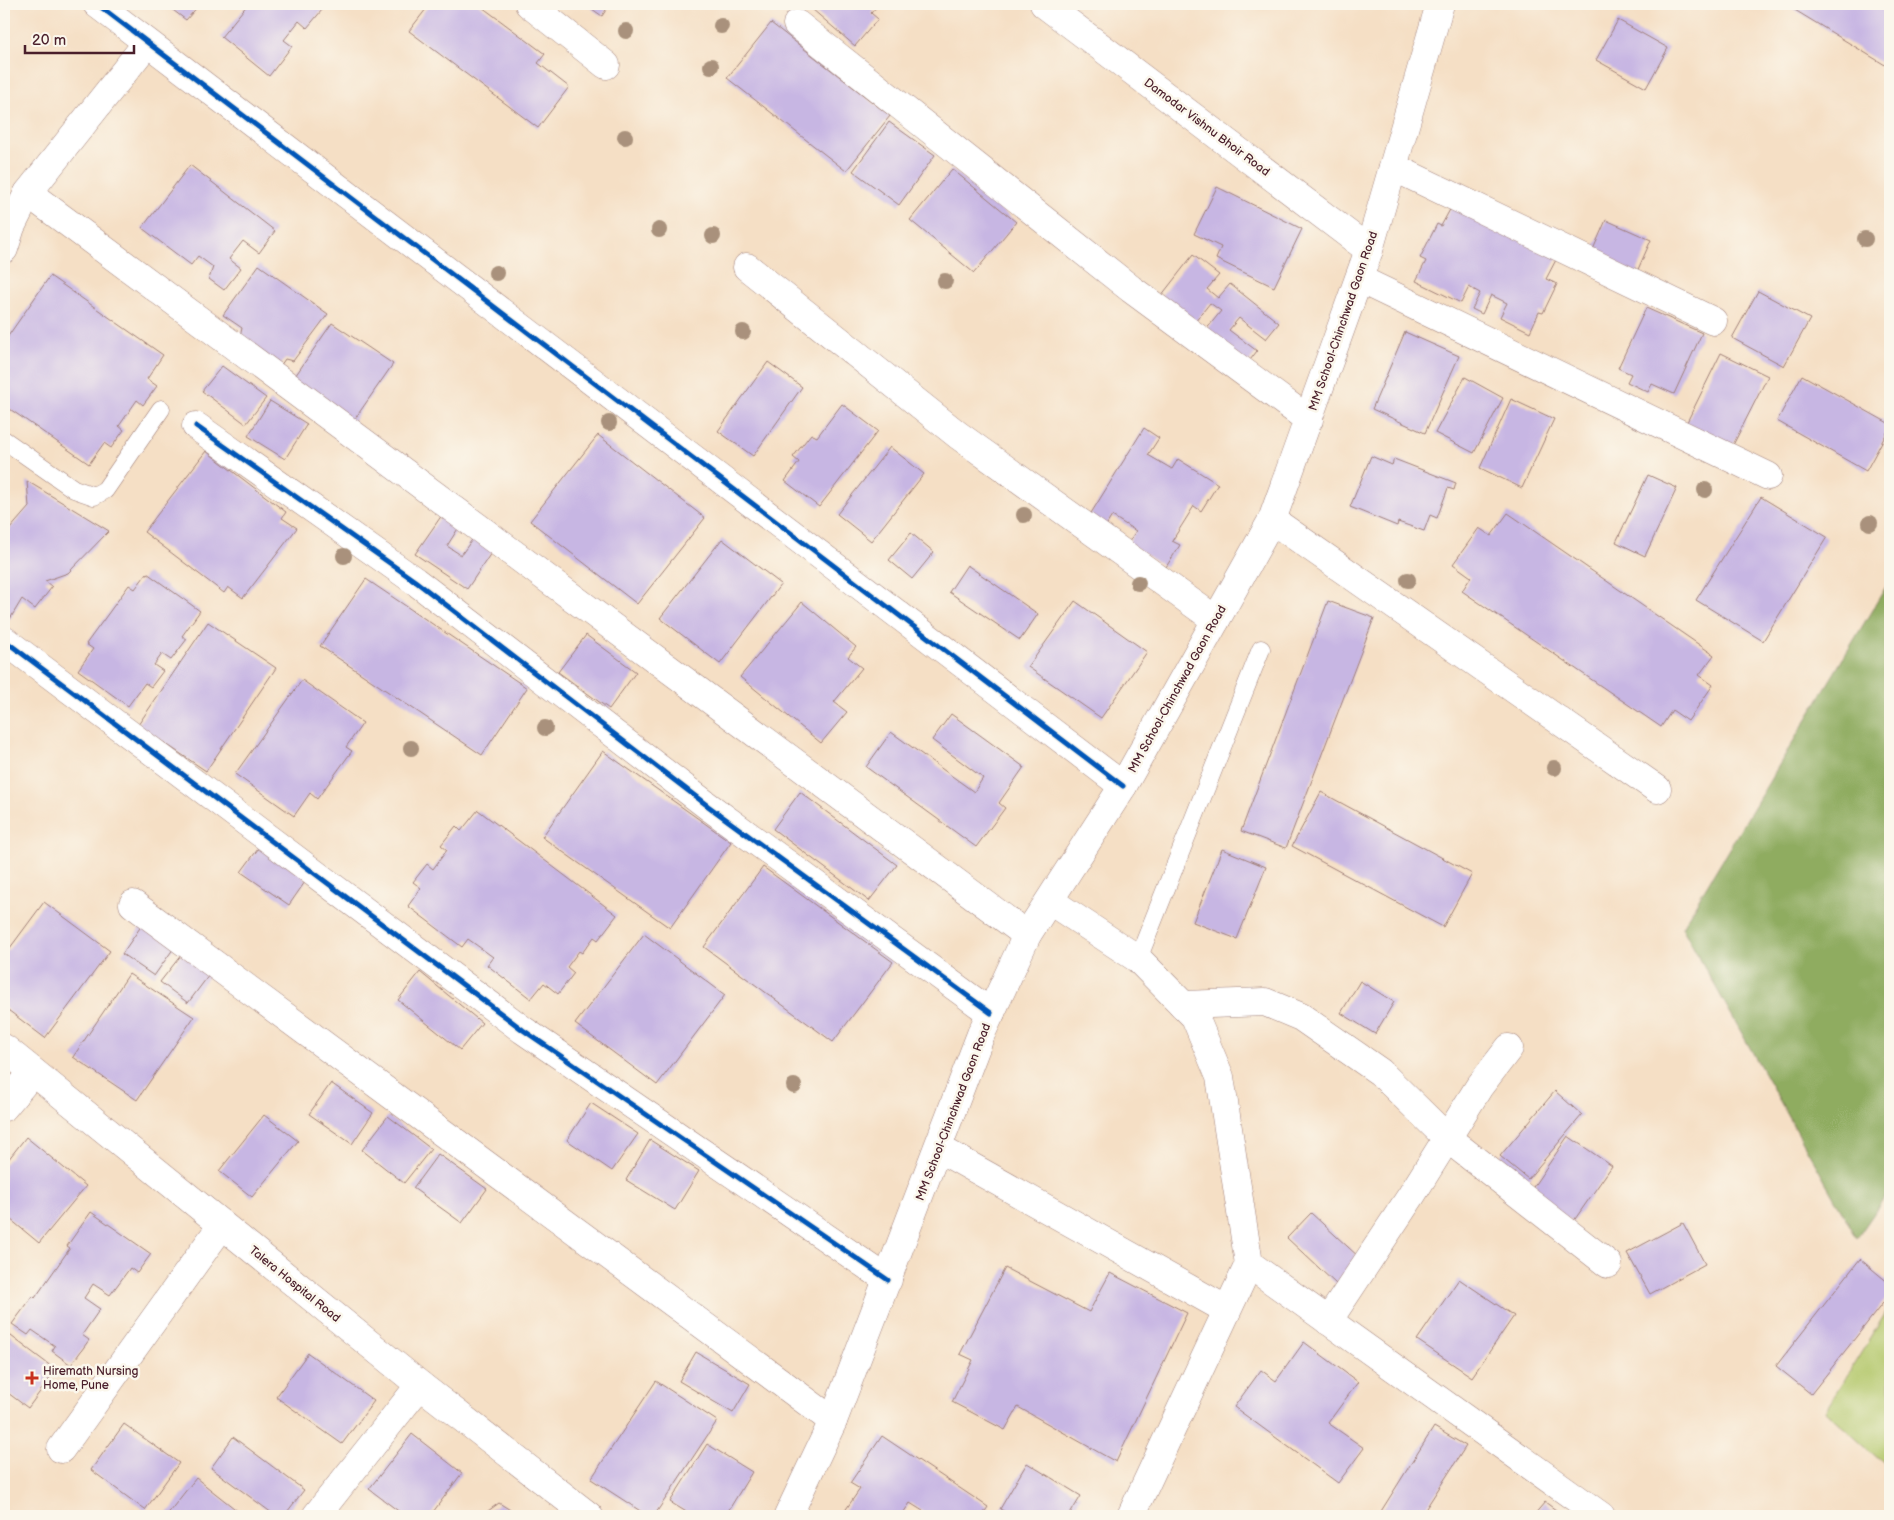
<svg xmlns="http://www.w3.org/2000/svg" width="1894" height="1520" viewBox="0 0 1894 1520" font-family="'Balsamiq Sans',sans-serif">
<rect width="100%" height="100%" fill="#fbf7ec"/>
<filter id="ink" filterUnits="userSpaceOnUse"><feTurbulence type="fractalNoise" baseFrequency=".02" numOctaves="2"/><feDisplacementMap in="SourceGraphic" scale="10" xChannelSelector="R" yChannelSelector="G"/><feConvolveMatrix kernelMatrix="1 2 1 2 8 2 1 2 1" color-interpolation-filters="sRGB"/></filter>
<filter id="wash" filterUnits="userSpaceOnUse"><feTurbulence type="fractalNoise" baseFrequency=".0096" numOctaves="4" result="noise"/><feDisplacementMap in="SourceGraphic" scale="20" xChannelSelector="R" yChannelSelector="G"/><feGaussianBlur stdDeviation="1.12" result="paint"/><feColorMatrix in="noise" values="0 0 0 0 0 0 0 0 0 0 0 0 0 0 0 0 0 1.4 0 .05"/><feComposite in="paint" operator="in"/></filter>
<g filter="url(#wash)">
<rect width="100%" height="100%" fill="#f5dfc5"/>
<!-- green -->
<polygon fill="#b4c86c" stroke="#7f744c" points="1890,1306 1890,1469 1825,1411"/>
<!-- forest -->
<polygon fill="#8fac60" stroke="#6c6646" points="1890,580 1890,1190 1857,1238 1682,927"/>
<g id="blocks">
<!-- building -->
<g fill="#c7b6e3">
<polygon points="165,4 200,4 186,20"/>
<polygon points="248,4 327,4 307,28 299,21 284,40 292,46 269,76 221,37"/>
<polygon points="430,4 478,4 545,54 538,63 569,87 538,128 409,31"/>
<polygon points="585,4 610,4 602,16"/>
<polygon points="817,4 879,4 871,13 878,19 855,46 812,9"/>
<polygon points="1785,4 1890,4 1890,68"/>
<polygon points="1618,20 1668,48 1646,88 1596,60"/>
<polygon points="771,23 890,116 846,171 727,78"/>
<polygon points="889,122 935,155 899,205 853,171"/>
<polygon points="190,165 275,231 259,253 243,241 229,259 241,268 224,290 209,279 213,267 198,256 191,265 142,228"/>
<polygon points="952,169 1016,222 974,273 910,220"/>
<polygon points="1217,187 1302,229 1274,287 1216,259 1221,247 1194,234"/>
<polygon points="1453,204 1558,256 1546,279 1557,284 1543,313 1539,312 1530,332 1500,317 1507,303 1491,295 1482,314 1472,309 1480,293 1469,287 1461,303 1416,281 1426,261 1420,258 1437,224 1441,226"/>
<polygon points="1606,220 1651,240 1636,274 1591,254"/>
<polygon points="1193,255 1219,275 1207,289 1218,298 1230,284 1279,323 1266,339 1239,318 1229,330 1257,351 1247,364 1205,331 1221,311 1210,303 1195,322 1161,296"/>
<polygon points="259,265 328,314 293,361 285,359 278,369 239,341 242,328 223,315"/>
<polygon points="50,276 163,355 147,379 157,386 143,405 137,400 119,426 124,430 111,448 104,443 89,464 4,405 4,368 6,365 4,363 4,342"/>
<polygon points="1758,291 1810,319 1784,366 1732,338"/>
<polygon points="1646,308 1702,333 1674,394 1652,384 1648,392 1627,382 1631,374 1618,368"/>
<polygon points="332,323 393,364 352,423 291,382"/>
<polygon points="1405,332 1459,356 1425,433 1372,409"/>
<polygon points="1721,353 1768,376 1732,447 1686,424"/>
<polygon points="768,362 802,387 753,456 718,431"/>
<polygon points="222,366 266,398 246,424 202,391"/>
<polygon points="1802,375 1890,424 1890,427 1866,471 1777,421"/>
<polygon points="1465,377 1503,398 1474,453 1435,433"/>
<polygon points="1511,399 1554,419 1522,488 1480,468"/>
<polygon points="270,401 307,424 285,459 248,436"/>
<polygon points="842,404 878,431 819,507 785,481 799,462 793,457 811,434 817,437"/>
<polygon points="1144,428 1159,438 1148,455 1172,469 1178,459 1218,484 1201,511 1194,506 1172,541 1180,545 1166,567 1128,543 1136,531 1112,516 1104,529 1088,518"/>
<polygon points="598,435 705,518 637,604 530,521"/>
<polygon points="890,447 924,474 871,541 837,514"/>
<polygon points="206,451 286,512 282,518 297,528 243,598 228,587 224,593 144,532"/>
<polygon points="1371,456 1392,465 1394,459 1456,483 1454,490 1448,488 1437,518 1430,515 1424,531 1398,522 1397,526 1350,507"/>
<polygon points="1648,475 1677,488 1645,556 1616,542"/>
<polygon points="27,481 109,531 68,573 45,581 52,587 35,609 22,599 10,619 4,613 4,531 9,530 29,507"/>
<polygon points="1761,497 1827,537 1763,641 1696,600"/>
<polygon points="1508,513 1714,655 1699,675 1713,685 1688,721 1672,710 1661,727 1462,591 1471,577 1453,564 1479,528 1491,536"/>
<polygon points="442,515 459,527 447,546 461,555 474,537 493,550 467,589 415,554"/>
<polygon points="911,533 934,552 912,579 889,560"/>
<polygon points="722,539 781,584 720,664 660,618"/>
<polygon points="967,565 1038,614 1020,640 949,592"/>
<polygon points="147,573 200,611 182,636 187,639 171,660 162,654 154,665 163,671 151,687 145,683 128,706 78,670 93,649 86,644 129,585 135,589"/>
<polygon points="366,579 527,688 482,755 320,646"/>
<polygon points="1075,601 1147,652 1101,718 1028,667"/>
<polygon points="1328,601 1374,618 1286,848 1241,831"/>
<polygon points="802,602 856,647 848,657 862,668 834,702 847,712 821,743 740,677"/>
<polygon points="208,622 276,668 206,771 138,725"/>
<polygon points="586,635 636,672 609,709 558,672"/>
<polygon points="302,680 363,723 346,747 352,751 317,799 310,793 294,816 235,774"/>
<polygon points="951,714 1024,767 999,803 1005,808 976,847 866,767 891,732 974,792 983,778 932,740"/>
<polygon points="603,751 731,842 670,928 542,837"/>
<polygon points="800,792 897,865 869,901 773,829"/>
<polygon points="1321,792 1472,874 1443,927 1292,846"/>
<polygon points="478,810 617,915 598,940 594,937 582,953 579,951 567,967 574,973 558,994 544,983 531,999 487,965 493,957 468,939 462,947 408,906 421,888 413,882 427,864 433,869 447,850 441,845 456,826 461,831"/>
<polygon points="261,845 307,879 289,905 241,872"/>
<polygon points="1222,849 1266,867 1237,939 1193,922"/>
<polygon points="763,867 893,962 833,1042 704,947"/>
<polygon points="44,902 110,951 45,1038 4,1007 4,956"/>
<polygon points="144,922 176,945 154,976 122,954"/>
<polygon points="644,934 725,995 657,1085 575,1024"/>
<polygon points="182,954 209,975 188,1003 160,982"/>
<polygon points="420,972 482,1023 460,1050 398,1000"/>
<polygon points="129,974 194,1017 137,1100 73,1057"/>
<polygon points="1360,981 1394,1002 1375,1034 1341,1013"/>
<polygon points="331,1083 373,1113 352,1144 309,1114"/>
<polygon points="1555,1091 1582,1115 1528,1179 1500,1156"/>
<polygon points="591,1103 638,1134 612,1171 567,1140"/>
<polygon points="264,1115 298,1141 252,1197 219,1171"/>
<polygon points="388,1116 431,1149 404,1183 362,1150"/>
<polygon points="1568,1136 1612,1166 1573,1222 1529,1193"/>
<polygon points="26,1137 86,1186 39,1243 4,1214 4,1165"/>
<polygon points="650,1140 699,1171 675,1210 626,1180"/>
<polygon points="438,1154 487,1189 462,1223 413,1188"/>
<polygon points="91,1212 151,1254 137,1273 130,1268 110,1295 93,1284 84,1298 100,1309 82,1335 89,1340 71,1365 52,1351 55,1346 32,1330 28,1335 12,1324 33,1296 35,1298 70,1248 67,1246"/>
<polygon points="1311,1213 1360,1258 1336,1284 1287,1238"/>
<polygon points="1683,1223 1705,1264 1650,1294 1627,1253"/>
<polygon points="1860,1259 1890,1284 1890,1294 1811,1394 1776,1366"/>
<polygon points="1005,1268 1089,1312 1110,1273 1187,1313 1116,1462 1018,1407 1005,1430 952,1402 973,1360 960,1354"/>
<polygon points="1459,1279 1514,1316 1472,1377 1417,1340"/>
<polygon points="7,1333 56,1370 28,1408 4,1390 4,1336"/>
<polygon points="1304,1342 1358,1382 1328,1423 1364,1448 1338,1483 1234,1407 1261,1370 1276,1381"/>
<polygon points="696,1352 750,1384 733,1413 679,1381"/>
<polygon points="308,1353 374,1401 342,1444 276,1397"/>
<polygon points="656,1381 717,1421 654,1516 648,1516 591,1479"/>
<polygon points="124,1424 179,1463 145,1510 91,1470"/>
<polygon points="1434,1427 1466,1446 1421,1516 1378,1516"/>
<polygon points="412,1434 462,1473 430,1516 405,1516 369,1489"/>
<polygon points="882,1436 988,1507 982,1516 931,1516 910,1503 901,1516 844,1516 842,1515 860,1489 850,1483"/>
<polygon points="233,1437 304,1490 284,1516 276,1516 211,1468"/>
<polygon points="707,1444 752,1472 725,1516 693,1516 670,1502"/>
<polygon points="1027,1463 1081,1496 1069,1516 1012,1516 1000,1509"/>
<polygon points="196,1478 244,1516 166,1516"/>
<polygon points="1545,1502 1564,1516 1533,1516"/>
<polygon points="499,1503 520,1516 481,1516"/>
<polygon points="450,1513 461,1515 461,1516 448,1516"/>
</g>
</g>
</g>
<g filter="url(#ink)">
<use href="#blocks" fill-opacity="0" stroke="#a07f78" stroke-width="1"/>
<g fill="none" stroke-linecap="round" stroke-linejoin="round">
<defs>
<g id="service">
<polyline points="4,440 74,489 94,496 105,490 161,409"/>
<polyline points="1138,959 1261,649"/>
</g>
<g id="minor">
<polyline points="97,4 1123,786"/>
<polyline points="529,4 606,65"/>
<polyline points="1044,4 1369,250"/>
<polyline points="797,24 1131,289 1309,420"/>
<polyline points="1393,167 1713,321"/>
<polyline points="28,193 1027,935"/>
<polyline points="4,249 11,227 28,193 147,43"/>
<polyline points="747,267 958,435 1216,620"/>
<polyline points="1359,279 1768,476"/>
<polyline points="196,426 415,581 708,806 991,1013"/>
<polyline points="1272,520 1657,789"/>
<polyline points="4,640 523,1030 888,1280"/>
<polyline points="1050,901 1138,959 1195,1017 1220,1077 1249,1264 1601,1516"/>
<polyline points="133,904 833,1421"/>
<polyline points="1183,1005 1265,1002 1301,1017 1380,1072 1447,1138 1608,1264"/>
<polyline points="4,1048 420,1385 589,1516"/>
<polyline points="4,1107 33,1072"/>
<polyline points="938,1148 1227,1310"/>
<polyline points="1328,1321 1411,1196 1479,1087 1509,1048"/>
<polyline points="61,1449 222,1225"/>
<polyline points="316,1516 420,1385"/>
<polyline points="1131,1516 1249,1264"/>
</g>
<polyline id="secondary" points="788,1516 833,1421 981,1034 1027,935 1123,786 1272,520 1369,250 1440,4"/>
</defs>
<!-- service casing -->
<use href="#service" stroke="#a07f78" stroke-width="19"/>
<!-- minor casing -->
<use href="#minor" stroke="#a07f78" stroke-width="29"/>
<!-- secondary casing -->
<use href="#secondary" stroke="#a07f78" stroke-width="29"/>
<!-- service -->
<use href="#service" stroke="#fff" stroke-width="18"/>
<!-- minor -->
<use href="#minor" stroke="#fff" stroke-width="28"/>
<!-- secondary -->
<use href="#secondary" stroke="#fff" stroke-width="28"/>
<defs>
<g id="cycleway">
<polyline points="97,4 1123,786"/>
<polyline points="196,426 415,581 708,806 991,1013"/>
<polyline points="4,640 523,1030 888,1280"/>
</g>
</defs>
<!-- cycleway casing -->
<use href="#cycleway" stroke="#fbf7ec" stroke-width="8"/>
<!-- cycleway -->
<use href="#cycleway" stroke="#0057b8" stroke-width="5"/>
</g>
<!-- trees -->
<g fill="#a9917b">
<circle cx="721" cy="26" r="8"/>
<circle cx="626" cy="31" r="8"/>
<circle cx="711" cy="66" r="8"/>
<circle cx="625" cy="137" r="8"/>
<circle cx="659" cy="230" r="8"/>
<circle cx="713" cy="236" r="8"/>
<circle cx="1865" cy="239" r="8"/>
<circle cx="496" cy="273" r="8"/>
<circle cx="945" cy="281" r="8"/>
<circle cx="743" cy="332" r="8"/>
<circle cx="609" cy="423" r="8"/>
<circle cx="1705" cy="490" r="8"/>
<circle cx="1024" cy="515" r="8"/>
<circle cx="1870" cy="523" r="8"/>
<circle cx="344" cy="556" r="8"/>
<circle cx="1408" cy="580" r="8"/>
<circle cx="1138" cy="583" r="8"/>
<circle cx="545" cy="728" r="8"/>
<circle cx="411" cy="748" r="8"/>
<circle cx="1554" cy="768" r="8"/>
<circle cx="794" cy="1086" r="8"/>
</g>
</g>
<!-- markers -->
<path fill="#c8321e" stroke="#fbf7ec" stroke-width="2" d="M29.5 1370.5h5v5h5v5h-5v5h-5v-5h-5v-5h5z"/>
<g text-anchor="middle" stroke-width="5" stroke-linejoin="round" paint-order="stroke">
<!-- street labels -->
<g font-size="12" fill="#4a1f2b" stroke="#fbf7ec">
<text transform="translate(1207 127) rotate(37)" y="4">Damodar Vishnu Bhoir Road</text>
<text transform="translate(1343 321) rotate(-71)" y="4">MM School-Chinchwad Gaon Road</text>
<text transform="translate(1177 689) rotate(-61)" y="4">MM School-Chinchwad Gaon Road</text>
<text transform="translate(953 1112) rotate(-69)" y="4">MM School-Chinchwad Gaon Road</text>
<text transform="translate(295 1284) rotate(39)" y="4">Talera Hospital Road</text>
</g>
<!-- poi labels -->
<g font-size="12" fill="#4a1f2b" stroke="#fbf7ec" text-anchor="start">
<text x="43" y="1375">Hiremath Nursing<tspan x="43" dy="14">Home, Pune</tspan></text>
</g>
</g>
<!-- margin -->
<rect width="1894" height="1520" fill="none" stroke="#fbf7ec" stroke-width="20"/>
<!-- scale -->
<path d="M25 45v8h109v-8" fill="none" stroke="#4a1f2b" stroke-width="2.5"/>
<text x="32" y="45" font-size="15" fill="#4a1f2b" stroke="#fbf7ec" stroke-width="4" paint-order="stroke">20 m</text>
</svg>
